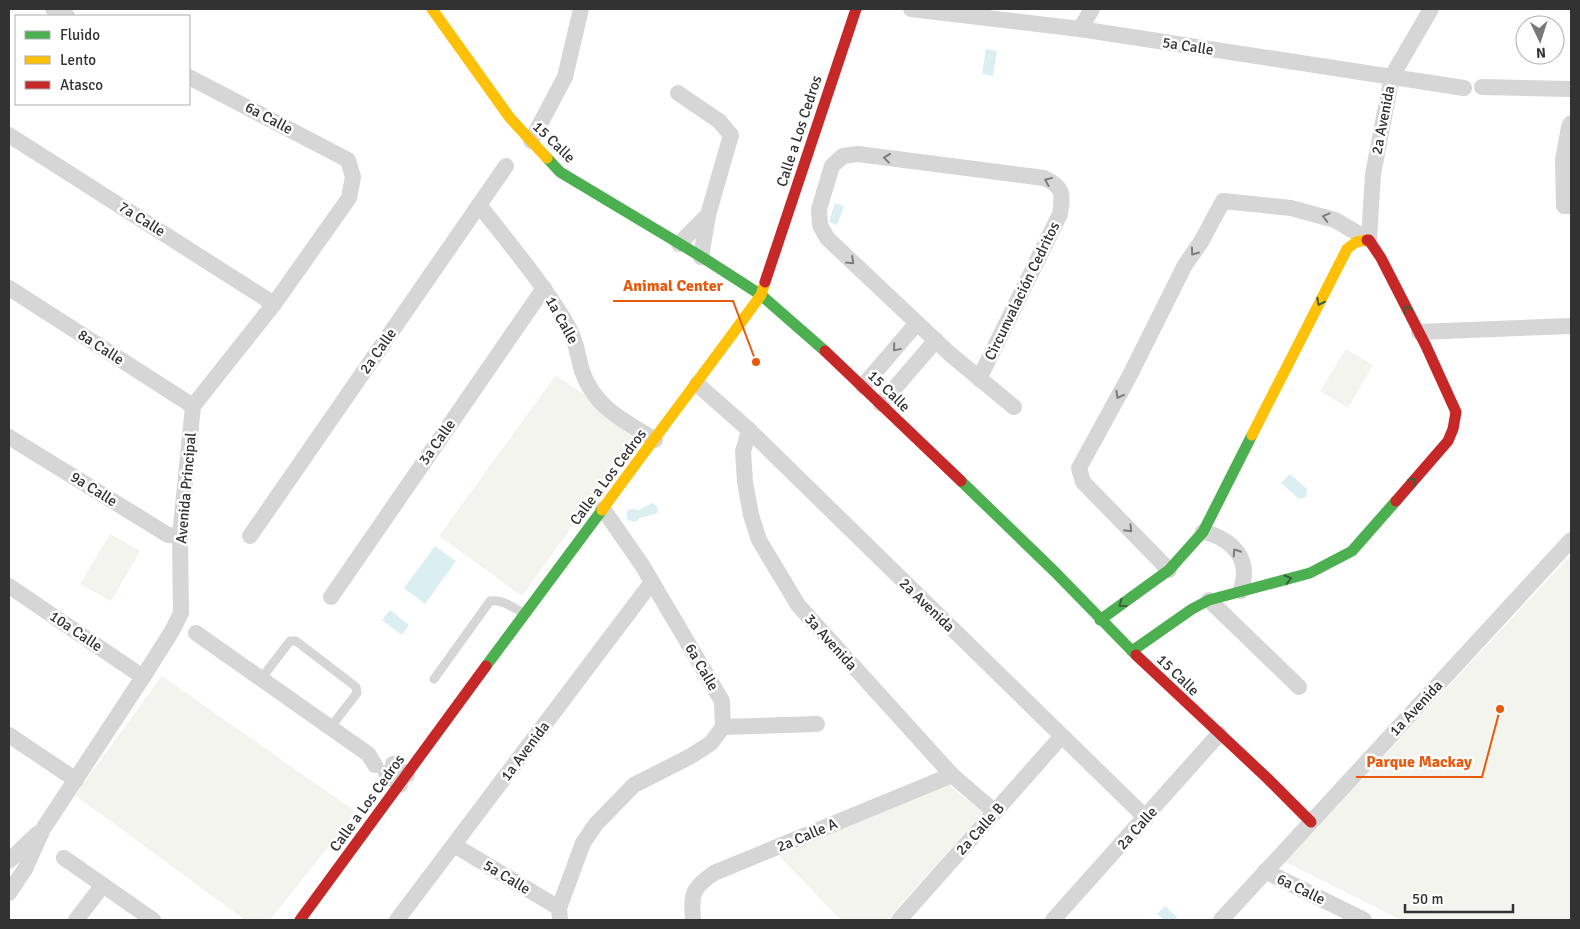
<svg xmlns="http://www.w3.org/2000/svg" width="1580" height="929" viewBox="0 0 1580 929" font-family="Signika,sans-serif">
<rect width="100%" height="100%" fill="#fff"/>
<!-- green -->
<g fill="#f3f4ed">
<polygon points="1346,349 1373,365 1348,408 1320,391"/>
<polygon points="556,375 639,434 522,596 439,536"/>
<polygon points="110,534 140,551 111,601 80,584"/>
<polygon points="1571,555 1571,920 1401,920 1285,862"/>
<polygon points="162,676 356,812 270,920 245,920 75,795"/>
<polygon points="946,783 983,812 887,920 841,920 779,856"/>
</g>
<!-- water -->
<g fill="#dbeff2">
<polygon points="986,49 997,51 993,76 982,74"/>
<polygon points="835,203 844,206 837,225 829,222"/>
<polygon points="1290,474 1307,489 1306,497 1299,499 1281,483"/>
<polygon points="652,503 657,506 658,512 655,514 640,518 637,521 633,522 628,520 626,515 628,510 632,509 639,510"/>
<polygon points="435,546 456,561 425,604 404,588"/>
<polygon points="390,610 409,625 402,635 382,620"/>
<polygon points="1165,906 1177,917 1174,920 1164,920 1157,914"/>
</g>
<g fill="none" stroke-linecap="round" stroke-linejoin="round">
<!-- lane -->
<g stroke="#d6d6d6" stroke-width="9">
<polyline points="261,679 290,641 296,641 356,687 357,693 330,728"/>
<path d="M434,679L490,601C502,599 512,607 523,613"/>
</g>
<!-- street -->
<g stroke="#d6d6d6" stroke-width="16">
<polyline points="53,9 67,16"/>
<polyline points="911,9 1080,29 1464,88"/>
<polyline points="1080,29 1092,9"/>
<polyline points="1482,87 1571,89"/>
<polyline points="678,93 719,121 731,135 708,215 701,257"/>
<polyline points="1571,123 1569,127 1563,160 1564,206 1571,206"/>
<polyline points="9,135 274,304"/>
<polyline points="531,141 565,77 581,9"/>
<path d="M479,205C509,243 540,280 565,321C576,338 577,353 582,371C595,408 623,420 655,440"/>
<polyline points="679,244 708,215"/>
<polyline points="9,288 193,406"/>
<polyline points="1419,332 1571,326"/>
<path d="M979,379L1060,214C1063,194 1064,187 1044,178L858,154L843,156L832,166L819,209L820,225L827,238L950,354L1014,407"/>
<polyline points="697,384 749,430 1146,818"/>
<polyline points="863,386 917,323"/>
<polyline points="881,404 936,340"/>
<polyline points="749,430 743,452 745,482 751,515 759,540 798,605 952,775 995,812"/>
<polyline points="9,437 168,535 180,536"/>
<polyline points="603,509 642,565 722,701 723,727"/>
<path d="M1203,532C1224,536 1245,551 1244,575C1244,580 1242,585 1241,591"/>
<polyline points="250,536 506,166"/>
<polyline points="1169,570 1083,482 1079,468 1130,375 1185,265 1201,242 1223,201 1291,208 1335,220 1369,240 1373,174 1392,76 1431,9"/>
<polyline points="9,586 143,677"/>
<polyline points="331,597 544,288"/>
<polyline points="1209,600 1299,687"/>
<polyline points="196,633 368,754 375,765"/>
<polyline points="723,727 817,724"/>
<polyline points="9,735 76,780"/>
<polyline points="393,764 407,775"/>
<polyline points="386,773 400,785"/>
<polyline points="454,845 559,908"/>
<polyline points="64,858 153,920"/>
<polyline points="9,861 37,834"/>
<polyline points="1265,871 1364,920"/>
<polyline points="9,893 25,869 43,829 143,677 172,631 181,613 180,536 193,406 274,304 349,198 353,177 348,160 189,77"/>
<polyline points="76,920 103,885"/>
<polyline points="397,920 652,582"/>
<polyline points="560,920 559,908 583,843 596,824 634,785 691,756 711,743 723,727"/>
<path d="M693,920C691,894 692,888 714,873L952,775"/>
<polyline points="899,920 1061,737"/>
<polyline points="1053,920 1219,734"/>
<polyline points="1221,920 1571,540"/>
</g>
<!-- fast -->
<g stroke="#4caf50" stroke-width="11">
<polyline points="547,158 560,172 705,259 761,295 825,351"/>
<polyline points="961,481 1055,572 1136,655"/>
<polyline points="1100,620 1169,570 1203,532 1252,435"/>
<polyline points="1132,651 1192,609 1209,600 1310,573 1352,551 1396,501"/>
<polyline points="486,666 602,510"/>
</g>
<!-- slow -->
<g stroke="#ffc107" stroke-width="11">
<polyline points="432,9 510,118 547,158"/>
<polyline points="1252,435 1347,249 1356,242 1367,240"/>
<path d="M602,510C654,438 709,367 761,295L765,282"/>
</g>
<!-- jam -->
<g stroke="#c62828" stroke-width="11">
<polyline points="1367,240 1369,240 1381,258 1426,346 1456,412 1453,429 1448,441 1396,501"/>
<polyline points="765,282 856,9"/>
<polyline points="825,351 961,481"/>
<polyline points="1136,655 1267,778 1311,822"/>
<polyline points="300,920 486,666"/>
</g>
</g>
<!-- one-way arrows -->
<defs><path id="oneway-chevron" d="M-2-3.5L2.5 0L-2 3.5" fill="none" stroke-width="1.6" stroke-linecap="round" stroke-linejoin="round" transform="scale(1.25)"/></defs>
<g stroke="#7c7c7c">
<use href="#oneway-chevron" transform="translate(887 158) rotate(-173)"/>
<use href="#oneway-chevron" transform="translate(1048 181) rotate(-158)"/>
<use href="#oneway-chevron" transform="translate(1326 217) rotate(-165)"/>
<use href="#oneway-chevron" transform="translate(1194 252) rotate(126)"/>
<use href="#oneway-chevron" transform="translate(851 261) rotate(43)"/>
<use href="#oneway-chevron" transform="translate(896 348) rotate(130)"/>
<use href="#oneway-chevron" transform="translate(1119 395) rotate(119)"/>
<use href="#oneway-chevron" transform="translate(1129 529) rotate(46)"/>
<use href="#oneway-chevron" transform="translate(1236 552) rotate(-123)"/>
</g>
<g stroke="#3b5e3c">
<use href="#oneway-chevron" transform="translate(1320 302) rotate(117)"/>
<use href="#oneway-chevron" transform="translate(1407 309) rotate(-118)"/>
<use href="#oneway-chevron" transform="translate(1413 481) rotate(-49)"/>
<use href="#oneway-chevron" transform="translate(1288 579) rotate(-14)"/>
<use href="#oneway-chevron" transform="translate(1122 604) rotate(144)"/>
</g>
<g text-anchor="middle" stroke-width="5" stroke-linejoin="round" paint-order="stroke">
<!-- street labels -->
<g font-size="15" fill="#323232" stroke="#fff">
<text transform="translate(1188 46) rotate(9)" y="5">5a Calle</text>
<text transform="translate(269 118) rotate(28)" y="5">6a Calle</text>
<text transform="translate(1383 120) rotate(-79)" y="5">2a Avenida</text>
<text transform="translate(799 131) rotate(-72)" y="5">Calle a Los Cedros</text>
<text transform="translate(554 142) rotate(44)" y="5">15 Calle</text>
<text transform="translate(142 219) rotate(32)" y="5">7a Calle</text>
<text transform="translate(1022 291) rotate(-64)" y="5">Circunvalación Cedritos</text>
<text transform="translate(562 320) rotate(61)" y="5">1a Calle</text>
<text transform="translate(101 347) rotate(33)" y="5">8a Calle</text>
<text transform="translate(378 351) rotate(-55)" y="5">2a Calle</text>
<text transform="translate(889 391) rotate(44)" y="5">15 Calle</text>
<text transform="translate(437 442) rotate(-55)" y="5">3a Calle</text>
<text transform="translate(608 477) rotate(-53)" y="5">Calle a Los Cedros</text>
<text transform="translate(186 488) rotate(-85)" y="5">Avenida Principal</text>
<text transform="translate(94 489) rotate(32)" y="5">9a Calle</text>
<text transform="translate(927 605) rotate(44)" y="5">2a Avenida</text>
<text transform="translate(76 631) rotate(34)" y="5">10a Calle</text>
<text transform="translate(831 642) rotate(48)" y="5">3a Avenida</text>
<text transform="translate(702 667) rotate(60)" y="5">6a Calle</text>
<text transform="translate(1178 675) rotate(44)" y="5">15 Calle</text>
<text transform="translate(1416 708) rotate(-47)" y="5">1a Avenida</text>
<text transform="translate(525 751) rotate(-53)" y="5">1a Avenida</text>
<text transform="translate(367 803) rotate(-54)" y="5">Calle a Los Cedros</text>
<text transform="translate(1137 828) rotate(-48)" y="5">2a Calle</text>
<text transform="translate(980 829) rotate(-48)" y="5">2a Calle B</text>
<text transform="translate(807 835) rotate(-23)" y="5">2a Calle A</text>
<text transform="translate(507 877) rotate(31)" y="5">5a Calle</text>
<text transform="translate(1301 889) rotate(26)" y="5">6a Calle</text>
</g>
</g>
<!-- callouts -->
<path fill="none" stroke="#e8590c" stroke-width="2" d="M756 362L733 301H613M1500 709L1482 777H1356"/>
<g fill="#e8590c" stroke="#fff" stroke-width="2">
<circle cx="756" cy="362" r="5"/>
<circle cx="1500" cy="709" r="5"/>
</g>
<g font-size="16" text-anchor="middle" font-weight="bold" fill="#e8590c" stroke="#fff" stroke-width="5" stroke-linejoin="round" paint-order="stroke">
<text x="673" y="291">Animal Center</text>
<text x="1419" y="767">Parque Mackay</text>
</g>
<!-- border -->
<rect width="1580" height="929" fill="none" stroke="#323232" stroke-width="20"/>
<!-- legend -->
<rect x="15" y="15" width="175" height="90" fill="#ffffff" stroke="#adadad"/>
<rect x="25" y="31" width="25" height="8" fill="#4caf50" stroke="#adadad"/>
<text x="60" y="40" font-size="15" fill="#323232">Fluido</text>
<rect x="25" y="56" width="25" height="8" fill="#ffc107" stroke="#adadad"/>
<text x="60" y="65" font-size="15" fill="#323232">Lento</text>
<rect x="25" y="81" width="25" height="8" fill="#c62828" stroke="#adadad"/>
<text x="60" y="90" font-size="15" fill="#323232">Atasco</text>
<!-- north arrow -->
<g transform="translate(1540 40) rotate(176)"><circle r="24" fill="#ffffff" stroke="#adadad"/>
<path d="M0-4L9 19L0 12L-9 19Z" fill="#7a7a7a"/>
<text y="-8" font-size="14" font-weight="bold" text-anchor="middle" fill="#323232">N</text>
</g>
<!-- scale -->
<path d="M1405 904v8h108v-8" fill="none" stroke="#323232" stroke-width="2.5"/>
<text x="1412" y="904" font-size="15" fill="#323232" stroke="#ffffff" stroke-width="4" paint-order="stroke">50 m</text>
</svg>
